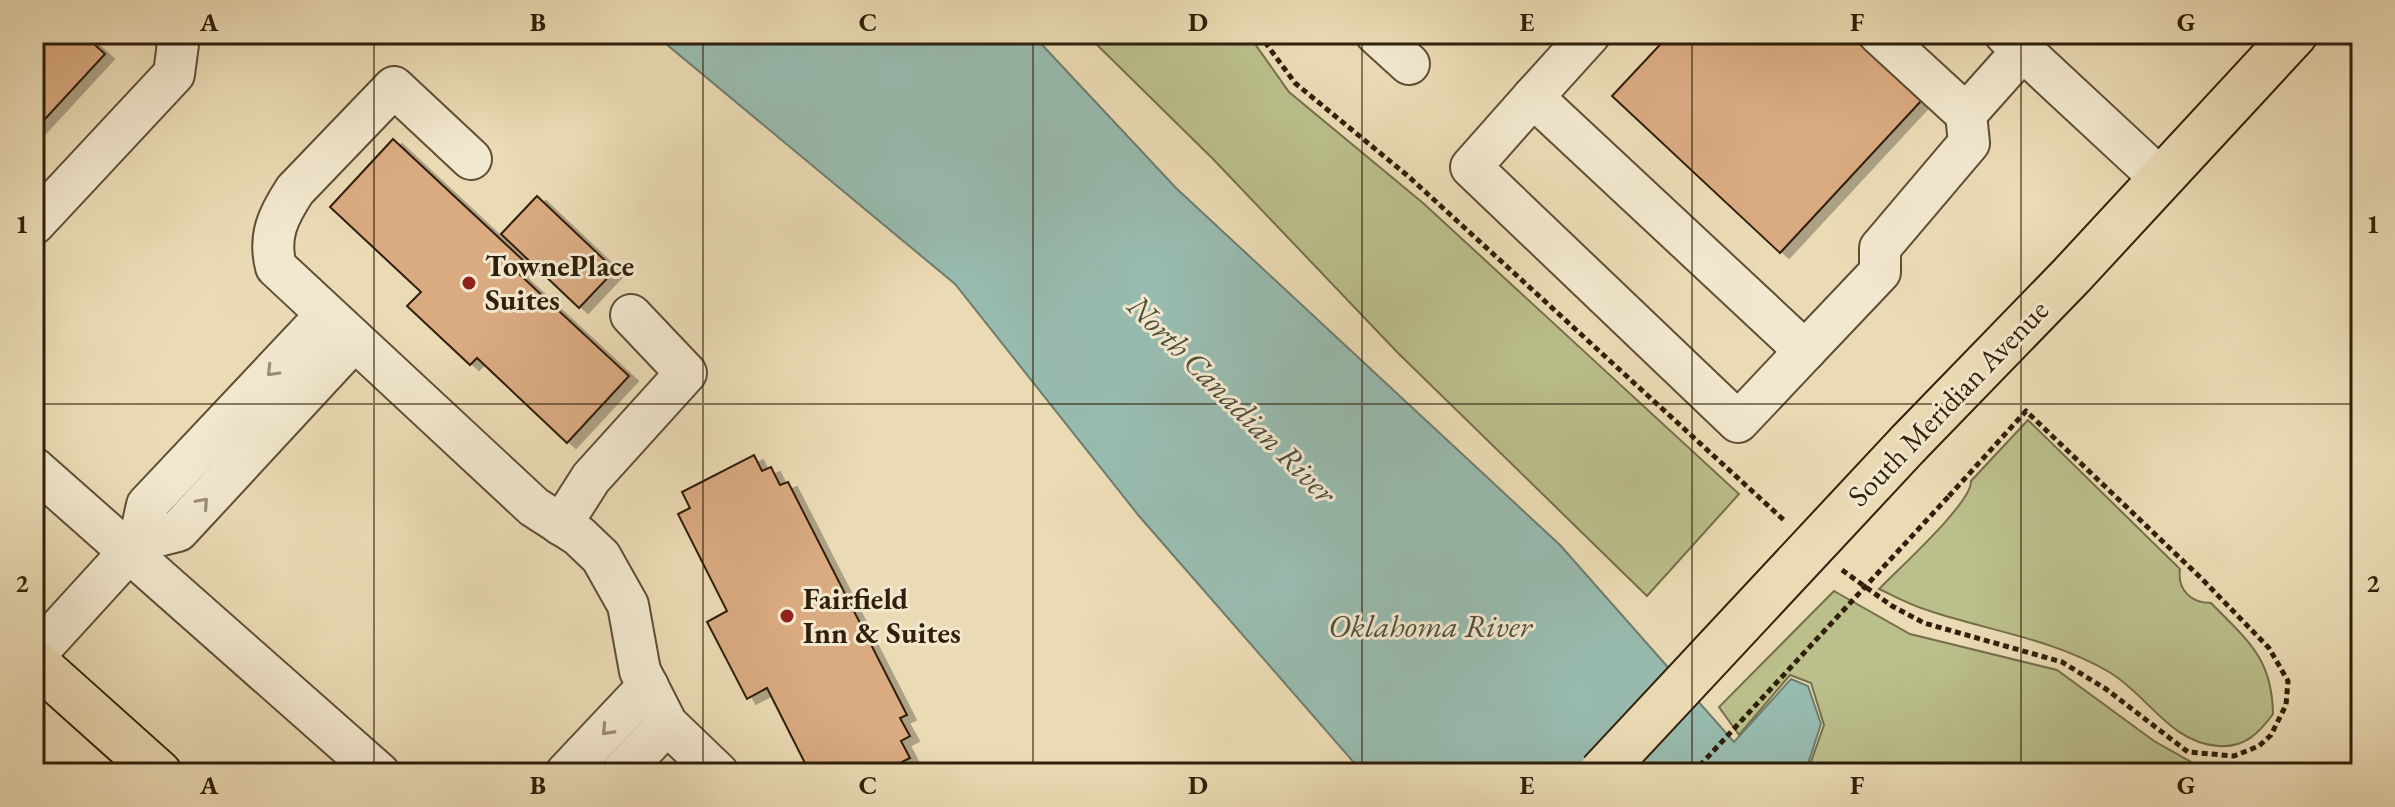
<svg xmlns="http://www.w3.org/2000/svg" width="2395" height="807" viewBox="0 0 2395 807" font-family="'EB Garamond',serif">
<defs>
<filter id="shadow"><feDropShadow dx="9" dy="5" stdDeviation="0" flood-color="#0004"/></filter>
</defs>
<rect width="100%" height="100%" fill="#ebdbb5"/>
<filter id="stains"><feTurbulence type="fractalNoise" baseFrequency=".0025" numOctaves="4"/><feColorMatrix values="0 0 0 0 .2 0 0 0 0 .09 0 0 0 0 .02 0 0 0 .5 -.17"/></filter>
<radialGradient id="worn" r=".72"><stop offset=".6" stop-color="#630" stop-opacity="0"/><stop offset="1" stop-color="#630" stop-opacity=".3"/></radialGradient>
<!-- green -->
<g fill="#babf8b" stroke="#756f4a" stroke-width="2">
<polygon points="1086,34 1248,34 1289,92 1423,203 1739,494 1647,596 1398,353 1213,159"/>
<path d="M2028,420L2180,569C2177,590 2191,603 2211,603C2248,641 2272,658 2273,714C2259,733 2245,748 2218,746C2169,742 2148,695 2109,672C2053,639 1990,631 1930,611C1912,606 1896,597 1879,589C1897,570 1972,503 1971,481Z"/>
<polygon points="1834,591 1910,634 2057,670 2154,741 2200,767 2268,765 2276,773 1807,773 1824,725 1811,683 1790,675 1739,735 1719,707"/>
</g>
<!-- water -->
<polygon fill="#98bbaf" stroke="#6e7d6d" stroke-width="2" points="654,34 1032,34 1176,188 1560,545 1734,742 1791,679 1808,686 1821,724 1805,773 1363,773 1139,516 955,284"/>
<!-- building -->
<g fill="#daaa81" stroke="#301f0a" stroke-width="2" filter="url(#shadow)">
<polygon points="34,34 83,34 105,54 34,131"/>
<polygon points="1670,34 1849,34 1921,101 1780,253 1612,96"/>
<polygon points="393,139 527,264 518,273 629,376 567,443 477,358 470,365 407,306 421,292 330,207"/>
<polygon points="537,196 615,270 579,308 501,234"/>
<polygon points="754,455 762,471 771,467 780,485 788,482 907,715 900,718 910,736 901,741 910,758 880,773 810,773 767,688 747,699 707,622 727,611 678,514 690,508 682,492"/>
</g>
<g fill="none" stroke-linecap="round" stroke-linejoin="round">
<defs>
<g id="minor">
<polyline points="1376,34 1409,64"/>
<polyline points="1590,34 1533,97 1805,351 1880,272 1880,248 1969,143 1966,114"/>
<polyline points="1879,34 1966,114 2023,50"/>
<polyline points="2005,34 2161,179"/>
<polyline points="1533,97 1471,167 1738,422 1805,351"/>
<path d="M471,159L394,87L295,190C278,216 268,236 276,267L534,507L579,536L601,557L628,605L640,671L667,724L718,773"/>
<polyline points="34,224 174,74 178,44 174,34"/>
<polyline points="34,468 379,773"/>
<polyline points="561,525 591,478 686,373 631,315"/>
<polyline points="139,541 178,531 353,342"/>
<polyline points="34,656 139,541 147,505 326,315"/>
<polyline points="566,773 648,686"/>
<polyline points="621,773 667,724"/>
</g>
<g id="major">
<polyline points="1908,444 2072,275 2295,34"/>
<polyline points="34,661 159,773"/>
</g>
</defs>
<!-- minor casing -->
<use href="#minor" stroke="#5f4e35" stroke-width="44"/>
<!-- major casing -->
<use href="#major" stroke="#301f0a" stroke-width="48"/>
<!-- path -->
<g stroke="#301f0a" stroke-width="5" stroke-dasharray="6 4" stroke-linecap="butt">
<polyline points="1259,34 1295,83 1408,176 1786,522"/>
<polyline points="1842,570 1892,606 1924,623 2062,662 2106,689 2188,752 2234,756 2259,746 2271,735 2286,705 2288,681 2269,648 2202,579 2026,411 1949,496"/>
</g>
<!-- minor -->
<use href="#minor" stroke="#f2e8cf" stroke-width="40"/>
<!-- major -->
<use href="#major" stroke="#ebdbb5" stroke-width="44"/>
<defs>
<polyline id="major-bridge" points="1601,773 1908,444"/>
</defs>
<!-- major-bridge casing -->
<use href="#major-bridge" stroke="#301f0a" stroke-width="48" stroke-linecap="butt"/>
<!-- path-bridge -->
<polyline stroke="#301f0a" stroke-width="5" stroke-dasharray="6 4" stroke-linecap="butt" points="1693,773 1949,496"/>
<!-- major-bridge -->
<use href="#major-bridge" stroke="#ebdbb5" stroke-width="44"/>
</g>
<!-- one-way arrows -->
<defs><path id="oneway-chevron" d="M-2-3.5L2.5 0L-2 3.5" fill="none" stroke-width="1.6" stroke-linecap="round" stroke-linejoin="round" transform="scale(2)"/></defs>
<g stroke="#9b8e76">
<use href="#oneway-chevron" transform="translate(272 371) rotate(134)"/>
<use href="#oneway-chevron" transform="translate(203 503) rotate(-48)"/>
<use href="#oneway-chevron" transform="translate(607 730) rotate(133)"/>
</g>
<!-- grid -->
<path fill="none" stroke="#301f0a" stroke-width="2" stroke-opacity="0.55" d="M374,34V773M703,34V773M1033,34V773M1362,34V773M1692,34V773M2021,34V773M34,404H2361"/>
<!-- markers -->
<g fill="#8f2418" stroke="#f2e8cf" stroke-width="3">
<circle cx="469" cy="283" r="8"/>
<circle cx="787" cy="616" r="8"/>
</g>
<g text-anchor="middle" stroke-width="6" stroke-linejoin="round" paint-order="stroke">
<!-- poi labels -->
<g font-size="30" font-weight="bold" fill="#301f0a" stroke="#f2e8cf" text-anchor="start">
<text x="485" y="276">TownePlace<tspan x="485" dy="34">Suites</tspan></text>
<text x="803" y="609">Fairfield<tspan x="803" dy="34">Inn &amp; Suites</tspan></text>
</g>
<!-- street labels -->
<g font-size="30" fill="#301f0a" stroke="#f2e8cf">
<text transform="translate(1948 403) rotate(-46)" y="10">South Meridian Avenue</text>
</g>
<!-- water labels -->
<g font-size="32" font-style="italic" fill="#4f4e3c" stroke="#f2e8cf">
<text transform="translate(1232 399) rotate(45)" y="11">North Canadian River</text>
<text x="1430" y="637">Oklahoma River</text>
</g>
</g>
<!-- margin -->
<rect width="2395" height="807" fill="none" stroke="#ebdbb5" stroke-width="88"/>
<rect x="44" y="44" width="2307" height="719" fill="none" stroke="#301f0a" stroke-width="3"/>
<g font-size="26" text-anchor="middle" font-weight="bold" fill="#301f0a">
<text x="209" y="31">A</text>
<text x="538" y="31">B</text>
<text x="868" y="31">C</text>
<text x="1198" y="31">D</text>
<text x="1527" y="31">E</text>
<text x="1857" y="31">F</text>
<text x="2186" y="31">G</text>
<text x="22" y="233">1</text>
<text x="2373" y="233">1</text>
<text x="22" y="592">2</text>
<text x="2373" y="592">2</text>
<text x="209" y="794">A</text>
<text x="538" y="794">B</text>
<text x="868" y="794">C</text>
<text x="1198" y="794">D</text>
<text x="1527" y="794">E</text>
<text x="1857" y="794">F</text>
<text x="2186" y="794">G</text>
</g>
<rect width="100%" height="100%" filter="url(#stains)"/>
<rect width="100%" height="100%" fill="url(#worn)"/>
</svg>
